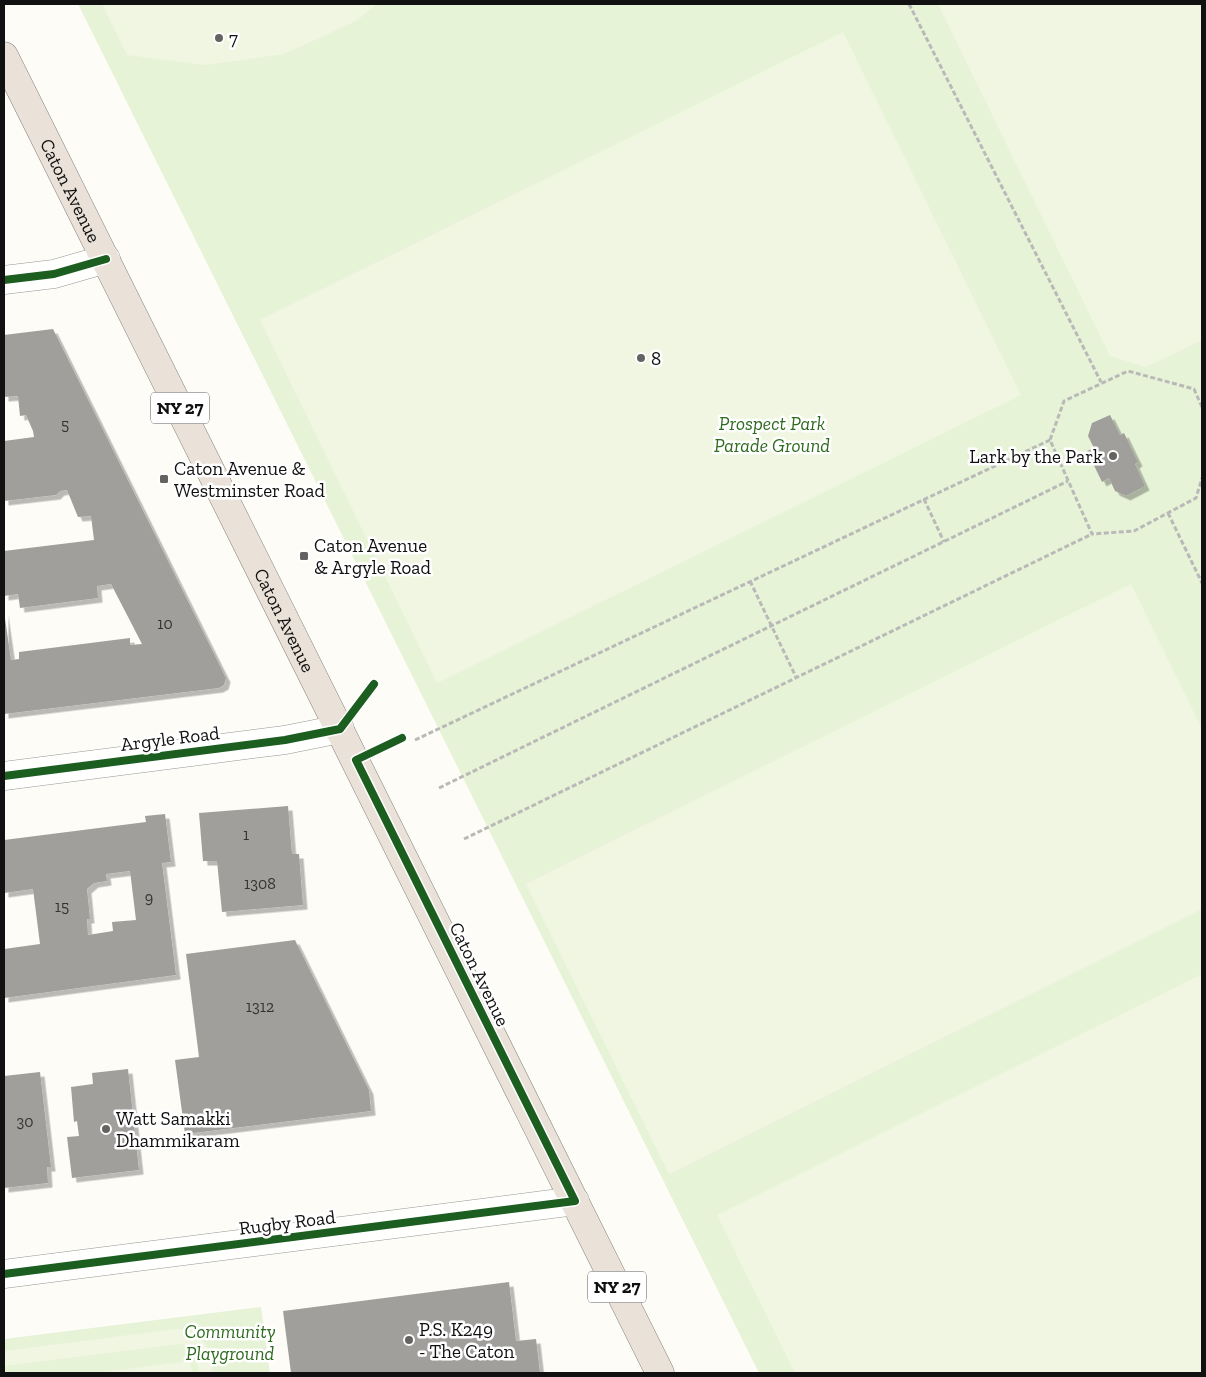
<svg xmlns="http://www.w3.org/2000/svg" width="1206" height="1377" viewBox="0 0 1206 1377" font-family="'Zilla Slab',serif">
<defs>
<filter id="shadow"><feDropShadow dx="4.5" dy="4.5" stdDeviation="0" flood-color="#0004"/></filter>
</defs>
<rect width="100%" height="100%" fill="#fdfcf7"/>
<!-- green -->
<g fill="#e7f3d7">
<polygon points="78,4 1202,4 1202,1373 759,1373"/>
<polygon points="261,1307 270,1373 4,1373 4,1339"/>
</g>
<!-- pitch -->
<g fill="#f0f6e1">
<polygon points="102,4 377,4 356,21 284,54 206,65 127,55"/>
<polygon points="938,4 1202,4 1202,340 1146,367 1110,356"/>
<polygon points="843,32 1021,395 437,683 260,320"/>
<polygon points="1131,584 1202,729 1202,909 669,1174 526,884"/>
<polygon points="1202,974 1202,1373 795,1373 717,1215"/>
<path d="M176,1329C206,1330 210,1349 213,1373H199C197,1360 196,1346 180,1344L4,1366V1351Z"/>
<polygon points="190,1361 192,1373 96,1373"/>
</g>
<!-- building -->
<g fill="#a19f9c" fill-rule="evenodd" filter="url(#shadow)">
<polygon points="53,329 226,678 224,685 219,688 4,714 4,611 11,660 19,659 19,652 130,638 130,645 142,644 111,584 97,586 98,598 20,608 18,594 4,596 4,551 94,540 91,516 78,517 67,490 60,491 56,495 4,501 4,441 34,437 33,431 26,415 20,416 18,396 4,397 4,335"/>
<polygon points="1110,415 1120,435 1124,433 1138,462 1135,464 1145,486 1126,496 1115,491 1109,478 1102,482 1087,451 1094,448 1088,436 1092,423"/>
<polygon points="288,806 292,854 299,854 303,905 222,912 217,861 203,861 199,813"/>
<path d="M165,814L171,862L162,863L176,975L4,998V949L40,944L33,889L4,893V840L146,822L145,816ZM130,871L136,920L112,922L113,931L88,935L87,919H90L87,889L94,883L107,881L106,874Z"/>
<polygon points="295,940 369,1090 371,1111 185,1134 175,1060 199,1057 186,954"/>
<polygon points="128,1069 139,1170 72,1178 67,1137 79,1136 77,1121 74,1122 71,1087 93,1084 92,1073"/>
<polygon points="40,1072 51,1167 47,1167 48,1183 4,1188 4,1076"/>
<polygon points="509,1282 516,1341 536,1339 540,1373 291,1373 283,1311"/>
</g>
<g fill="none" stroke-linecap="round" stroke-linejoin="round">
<defs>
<g id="street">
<polyline points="4,280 54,274 106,259"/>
<polyline points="4,776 285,740 340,729"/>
<polyline points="4,1274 575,1201"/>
</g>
<g id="highway">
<path id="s1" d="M4,56L660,1373"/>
</g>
</defs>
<!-- street casing -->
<use href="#street" stroke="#979795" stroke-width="29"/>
<!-- highway casing -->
<use href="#highway" stroke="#858482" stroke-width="29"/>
<!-- path -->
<g stroke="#b9b9b8" stroke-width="3" stroke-dasharray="5 2.5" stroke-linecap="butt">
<polyline points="909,4 1101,382"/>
<polyline points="1202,407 1194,389 1128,371 1064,401 1050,440 1092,534 1134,531 1196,498 1202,478"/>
<polyline points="924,499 944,542"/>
<polyline points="1168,513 1202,583"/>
<polyline points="750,581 796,677"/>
<polyline points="415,740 1050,440"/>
<polyline points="439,788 1068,481"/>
<polyline points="464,839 1092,534"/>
</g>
<!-- street -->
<use href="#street" stroke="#fffffe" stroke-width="28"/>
<!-- highway -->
<use href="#highway" stroke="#eae1d8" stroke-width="28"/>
<defs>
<g id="cycleway">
<polyline points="4,280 54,274 106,259"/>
<polyline points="4,776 285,740 340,729 374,684"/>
<polyline points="4,1274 575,1201 356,760 402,738"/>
</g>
</defs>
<!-- cycleway casing -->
<use href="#cycleway" stroke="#fff" stroke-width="11"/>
<!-- cycleway -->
<use href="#cycleway" stroke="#1b5e20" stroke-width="8"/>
</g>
<!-- markers -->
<g fill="#646362" stroke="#fff" stroke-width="2">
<circle cx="219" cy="38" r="5"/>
<circle cx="641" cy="358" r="5"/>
<circle cx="1113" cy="456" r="5"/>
<rect x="159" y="474" width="10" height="10" rx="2.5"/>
<rect x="299" y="551" width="10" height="10" rx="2.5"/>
<circle cx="106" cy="1129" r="5"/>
<circle cx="409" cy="1340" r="5"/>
</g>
<g text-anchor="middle" stroke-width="5" stroke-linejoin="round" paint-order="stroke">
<!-- number labels -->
<g font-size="16" fill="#353434">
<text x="65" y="430">5</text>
<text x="165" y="629">10</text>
<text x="246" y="840">1</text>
<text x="260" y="889">1308</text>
<text x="149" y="903">9</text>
<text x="62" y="912">15</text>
<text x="260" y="1012">1312</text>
<text x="25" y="1127">30</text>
</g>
<!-- shield labels -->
<g fill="#fff" stroke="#585858" stroke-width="1">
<rect x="151" y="392.5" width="58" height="31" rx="4"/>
<rect x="588" y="1271.5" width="58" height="31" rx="4"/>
</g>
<g font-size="18" font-weight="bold" fill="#111">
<text x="180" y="414">NY 27</text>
<text x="617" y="1293">NY 27</text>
</g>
<!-- poi labels -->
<g font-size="19" fill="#111" stroke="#fff" text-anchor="start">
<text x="229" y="45">7</text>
<text x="651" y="365">8</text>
<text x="1103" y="463" text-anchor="end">Lark by the Park</text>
<text x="174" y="475">Caton Avenue &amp;<tspan x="174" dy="22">Westminster Road</tspan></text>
<text x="314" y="552">Caton Avenue<tspan x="314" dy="22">&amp; Argyle Road</tspan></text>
<text x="116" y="1125">Watt Samakki<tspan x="116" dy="22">Dhammikaram</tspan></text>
<text x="419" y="1336">P.S. K249<tspan x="419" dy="22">- The Caton</tspan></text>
</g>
<!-- street labels -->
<g font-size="19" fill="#111" stroke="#fff">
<text dy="7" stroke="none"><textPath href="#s1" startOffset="150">Caton Avenue</textPath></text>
<text dy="7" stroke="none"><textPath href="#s1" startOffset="630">Caton Avenue</textPath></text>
<text transform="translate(170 738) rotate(-7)" y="7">Argyle Road</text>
<text transform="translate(480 974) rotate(64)" y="7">Caton Avenue</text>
<text transform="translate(287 1222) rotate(-7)" y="7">Rugby Road</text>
</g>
<!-- park labels -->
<g font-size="19" font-style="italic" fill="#2f6b1f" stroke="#fff">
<text x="772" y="430">Prospect Park<tspan x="772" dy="22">Parade Ground</tspan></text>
<text x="230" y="1338">Community<tspan x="230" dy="22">Playground</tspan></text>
</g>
</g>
<!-- border -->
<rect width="1206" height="1377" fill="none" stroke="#111111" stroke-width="10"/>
</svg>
